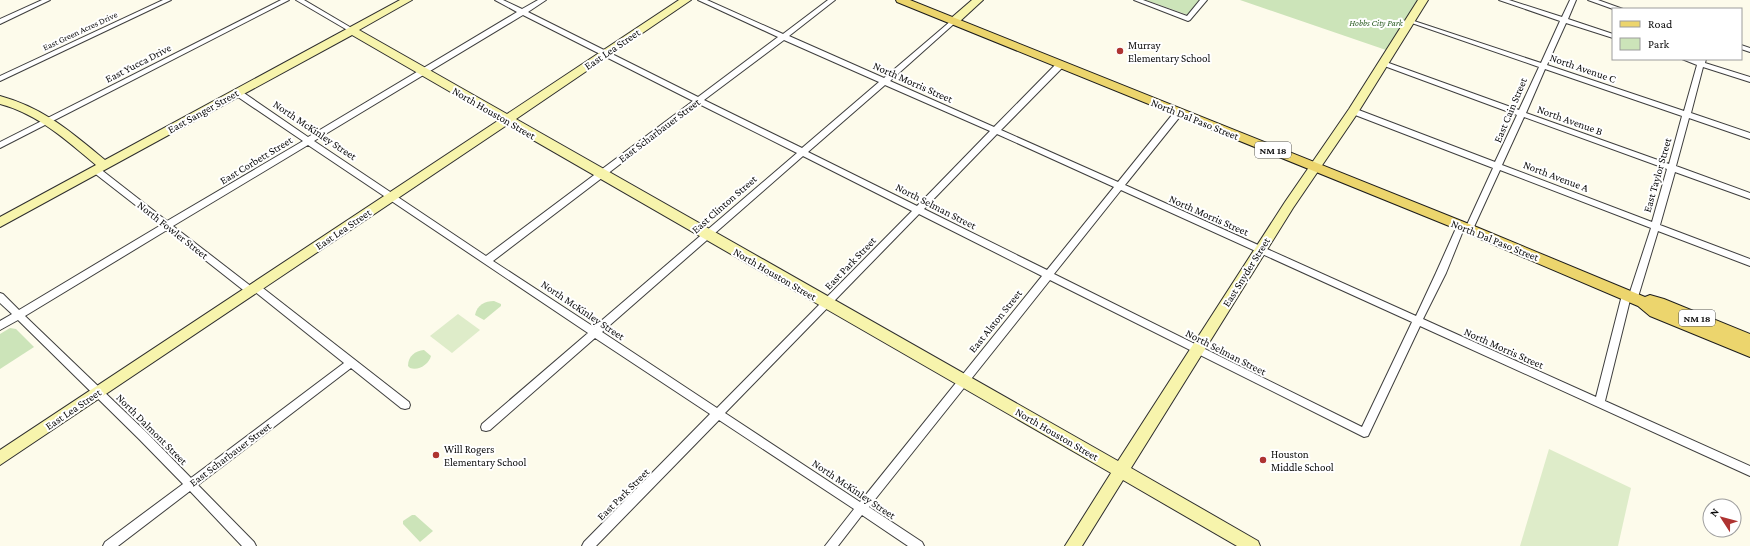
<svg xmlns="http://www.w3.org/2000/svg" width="1750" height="546" viewBox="0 0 1750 546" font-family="'Crimson Pro',serif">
<rect width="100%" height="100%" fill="#fdfbeb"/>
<!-- green -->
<g fill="#cce4b9">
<polygon points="1146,0 1206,0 1188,15"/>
<polygon points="1240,0 1419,0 1386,50"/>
<path d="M494,301L501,304V306L484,320L475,315C477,305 485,301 494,301Z"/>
<polygon points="10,328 16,329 34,347 0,369 0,334"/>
<path d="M424,350L431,356C429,364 419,371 410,368L408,366C408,356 415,351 424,350Z"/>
<polygon points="412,515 415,515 433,531 420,542 403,524 403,521"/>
</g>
<!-- pitch -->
<g fill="#deecc9">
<polygon points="458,314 480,330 452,353 430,336"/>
<polygon points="1549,449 1631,488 1618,546 1520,546"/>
</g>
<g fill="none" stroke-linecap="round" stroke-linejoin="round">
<defs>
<g id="street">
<polygon points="42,0 50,0 0,24 0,19"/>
<polygon points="163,0 171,0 0,81 0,76"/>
<polygon points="281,0 289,0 0,148 0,142"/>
<polygon points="296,0 304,0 355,30 353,31 349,31"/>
<path d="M495,0H503L522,9L538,0H546L528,12L698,97L778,37L698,0H707L783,34L828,0H835L789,36L884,78L952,20H956V22L890,81L994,127L1057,63H1063V67L1001,130L1118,182L1176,110H1182L1183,112L1182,114L1125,185L1416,316L1436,273L1457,226L1458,224H1464L1465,226L1446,273L1423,319L1596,397L1622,295L1624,293L1630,292L1651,228L1500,170L1473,229L1469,232L1466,231L1465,229L1493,168L1350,113L1349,111L1353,109H1356L1495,162L1517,115L1379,64L1380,62H1386L1519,110L1539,67L1406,21L1407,20H1411L1541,63L1560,21L1499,0H1509L1562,17L1570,0H1576L1568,19L1613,34V38L1566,23L1547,65L1684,111L1697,65L1682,59L1698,60V59H1706L1705,63L1750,77V82L1703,67L1691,113L1750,133V139L1689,118L1676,166L1750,193V199L1675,172L1660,225L1750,259V266L1658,231L1638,297L1636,300H1630L1605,401L1750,466V476L1420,326L1368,436L1364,437L1050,280L869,507L922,542L924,546H908L862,515L838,546H825L854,509L719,420L596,546H582L584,542L710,414L595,338L490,430L486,431L482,430L481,427L482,424L588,333L308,145L173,226L252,287L253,285H259L409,402L410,405L409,408L405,409L401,408L351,368L198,485L254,542L256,546H242L190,491L118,546H103L105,542L183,484L139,439L18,320L0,330V321L12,314L0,303V293L3,294L19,310L161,225L93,172L92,170L93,168H99L167,221L303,141L235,95V91H241L308,137L517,12ZM523,15L693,101L486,256L314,141ZM784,40L879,82L802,148L704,100ZM1545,69L1682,116L1669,164L1526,113ZM885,85L990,131L917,206L808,152ZM699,104L797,153L594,327L493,261ZM1524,117L1667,169L1652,222L1502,165ZM997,134L1114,187L1047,270L924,209ZM803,156L912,211L717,408L602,332ZM1121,190L1412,322L1362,427L1054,274ZM919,214L1042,276L860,502L725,413ZM167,230L247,293H253L254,291L344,363L191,478L147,433L25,316Z"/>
<polygon points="1134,0 1143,0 1187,16 1200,0 1207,0 1190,20 1188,21"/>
<polygon points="1588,0 1598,0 1623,9 1613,9"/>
<polygon points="1741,45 1750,48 1750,52 1741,49"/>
</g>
<g id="secondary">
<path d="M400,0H412L359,30L507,114L679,0H691L516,119L1118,461L1285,202L1349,109L1418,0H1428L1357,114L1293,208L1131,468L1258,541L1260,546H1237L1123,480L1082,546H1065L1111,473L507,125L0,465V450L499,120L352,35L0,227V217L96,165C66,140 38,114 0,104V96C44,108 71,132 105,160Z"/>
<polygon points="972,0 983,0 958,23 950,23 949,21 950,19"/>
</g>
<polygon id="primary" points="896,0 910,0 1474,226 1645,297 1650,295 1664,299 1750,334 1750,357 1650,316 1638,306 1464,232 897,2"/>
</defs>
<!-- street casing -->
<use href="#street" stroke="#3e3e3e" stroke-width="2"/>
<!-- secondary casing -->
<use href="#secondary" stroke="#2d2d2d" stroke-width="2"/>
<!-- primary casing -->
<use href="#primary" stroke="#1c1c1c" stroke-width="2"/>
<!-- street -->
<use href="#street" fill="#fff" fill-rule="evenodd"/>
<!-- secondary -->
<use href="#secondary" fill="#f7f4ac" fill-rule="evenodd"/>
<!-- primary -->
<use href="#primary" fill="#ecd56d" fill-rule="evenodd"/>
</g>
<!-- markers -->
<g fill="#ae3331" stroke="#fff" stroke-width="1.5">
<circle cx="1120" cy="51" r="4"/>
<circle cx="436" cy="455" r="4"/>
<circle cx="1263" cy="460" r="4"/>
</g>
<g text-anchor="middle" stroke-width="4" stroke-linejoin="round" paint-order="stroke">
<!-- far-park labels -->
<g font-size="9" font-style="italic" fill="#2a5c22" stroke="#fff">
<text x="1376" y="26">Hobbs City Park</text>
</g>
<!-- far-street labels -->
<g font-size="9" fill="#0b0b0b" stroke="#fff">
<text transform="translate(80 31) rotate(-25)" y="3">East Green Acres Drive</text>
</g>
<!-- shield labels -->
<g fill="#fff" stroke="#545454" stroke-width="1">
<rect x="1255" y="142" width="36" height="16" rx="3"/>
<rect x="1679" y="310" width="36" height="16" rx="3"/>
</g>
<g font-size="10" font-weight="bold" fill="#0b0b0b">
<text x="1273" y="154">NM 18</text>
<text x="1697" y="322">NM 18</text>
</g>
<!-- poi labels -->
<g font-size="11" fill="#0b0b0b" stroke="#fff" text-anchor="start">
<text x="1128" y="49">Murray<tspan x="1128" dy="13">Elementary School</tspan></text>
<text x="444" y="453">Will Rogers<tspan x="444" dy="13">Elementary School</tspan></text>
<text x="1271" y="458">Houston<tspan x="1271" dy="13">Middle School</tspan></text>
</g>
<!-- street labels -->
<g font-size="11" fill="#0b0b0b" stroke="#fff">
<text transform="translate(612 49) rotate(-34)" y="4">East Lea Street</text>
<text transform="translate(138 63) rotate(-27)" y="4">East Yucca Drive</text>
<text transform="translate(1583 68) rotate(19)" y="4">North Avenue C</text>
<text transform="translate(913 82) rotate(24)" y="4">North Morris Street</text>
<text transform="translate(1510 110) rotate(-67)" y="4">East Cain Street</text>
<text transform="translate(203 111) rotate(-29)" y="4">East Sanger Street</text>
<text transform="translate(494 113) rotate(30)" y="4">North Houston Street</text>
<text transform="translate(1195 119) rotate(22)" y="4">North Dal Paso Street</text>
<text transform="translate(1570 120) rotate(20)" y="4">North Avenue B</text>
<text transform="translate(315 130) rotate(34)" y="4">North McKinley Street</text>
<text transform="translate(659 130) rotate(-37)" y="4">East Scharbauer Street</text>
<text transform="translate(256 160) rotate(-31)" y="4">East Corbett Street</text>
<text transform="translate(1657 175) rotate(-74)" y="4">East Taylor Street</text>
<text transform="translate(1556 176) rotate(21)" y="4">North Avenue A</text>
<text transform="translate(724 204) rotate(-41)" y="4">East Clinton Street</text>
<text transform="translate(936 206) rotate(27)" y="4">North Selman Street</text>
<text transform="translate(1209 215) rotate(24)" y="4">North Morris Street</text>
<text transform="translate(343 229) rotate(-34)" y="4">East Lea Street</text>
<text transform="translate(173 230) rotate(38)" y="4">North Fowler Street</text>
<text transform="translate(1495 240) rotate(22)" y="4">North Dal Paso Street</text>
<text transform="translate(850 263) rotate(-46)" y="4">East Park Street</text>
<text transform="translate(1246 272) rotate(-58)" y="4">East Snyder Street</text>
<text transform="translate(775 274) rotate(30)" y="4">North Houston Street</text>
<text transform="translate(583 310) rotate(34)" y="4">North McKinley Street</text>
<text transform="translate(995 321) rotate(-51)" y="4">East Alston Street</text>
<text transform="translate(1504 348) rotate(24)" y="4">North Morris Street</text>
<text transform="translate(1226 352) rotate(27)" y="4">North Selman Street</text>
<text transform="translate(73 409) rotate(-34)" y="4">East Lea Street</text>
<text transform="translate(152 429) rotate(45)" y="4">North Dalmont Street</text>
<text transform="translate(1057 434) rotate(30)" y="4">North Houston Street</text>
<text transform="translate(230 454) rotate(-37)" y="4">East Scharbauer Street</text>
<text transform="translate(854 489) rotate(34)" y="4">North McKinley Street</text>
<text transform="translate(623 494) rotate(-45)" y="4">East Park Street</text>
</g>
</g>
<!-- legend -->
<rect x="1612" y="8" width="130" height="52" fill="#ffffff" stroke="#9d9d9d"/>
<rect x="1620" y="21" width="20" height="6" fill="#ecd56d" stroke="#9d9d9d"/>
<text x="1648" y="28" font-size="12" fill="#0b0b0b">Road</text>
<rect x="1620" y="38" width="20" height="12" fill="#cce4b9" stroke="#9d9d9d"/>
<text x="1648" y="48" font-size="12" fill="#0b0b0b">Park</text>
<!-- north arrow -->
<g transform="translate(1722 518) rotate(306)"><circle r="19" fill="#ffffff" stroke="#9d9d9d"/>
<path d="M0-3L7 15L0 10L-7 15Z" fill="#ae3331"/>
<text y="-6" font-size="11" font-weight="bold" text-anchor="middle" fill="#0b0b0b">N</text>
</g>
</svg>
